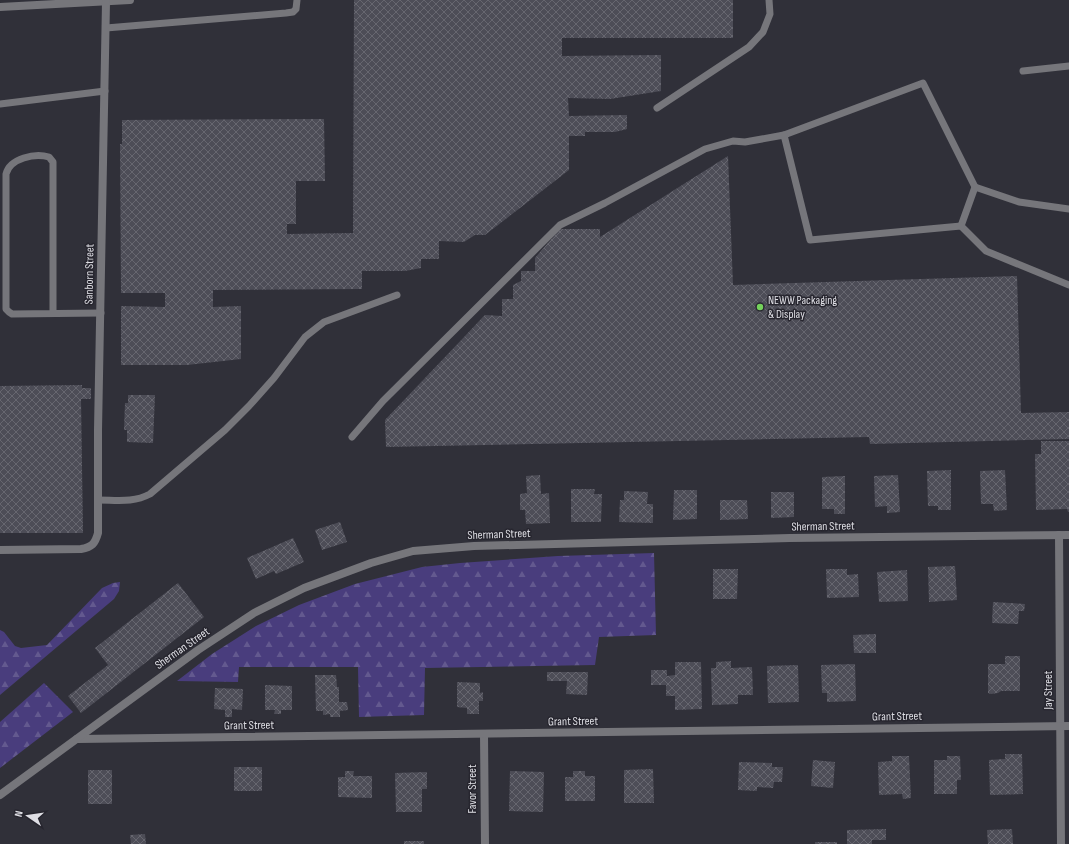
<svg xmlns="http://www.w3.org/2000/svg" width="1069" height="844" viewBox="0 0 1069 844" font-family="'Sofia Sans Condensed',sans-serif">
<defs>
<pattern id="forest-firs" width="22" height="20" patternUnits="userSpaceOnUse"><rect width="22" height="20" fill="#493d7d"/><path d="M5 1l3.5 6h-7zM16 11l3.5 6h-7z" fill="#63598f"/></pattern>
<pattern id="building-cross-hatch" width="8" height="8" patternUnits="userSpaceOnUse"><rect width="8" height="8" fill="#4d4d57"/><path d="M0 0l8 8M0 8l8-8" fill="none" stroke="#66666f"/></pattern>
</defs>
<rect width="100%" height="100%" fill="#303039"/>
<!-- forest -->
<g fill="url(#forest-firs)">
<polygon points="654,553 656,635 599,637 595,665 425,668 424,715 359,717 358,667 239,667 238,682 177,681 212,654 256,626 299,605 355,584 422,567 460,563 558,556"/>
<polygon points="120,582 119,591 114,599 0,695 0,630 4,632 15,646 21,648 47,645 102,588 113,583"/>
<polygon points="44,683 73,712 0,768 0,722"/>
</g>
<!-- building -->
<g fill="url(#building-cross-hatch)">
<polygon points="354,0 733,0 733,38 562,38 562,56 661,55 661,91 610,99 568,98 569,116 627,115 627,129 615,132 585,132 585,136 569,136 569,170 485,235 475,235 464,242 439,241 439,259 421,259 421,268 405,271 362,271 362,289 213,290 213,307 241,306 241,359 187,365 121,365 121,306 165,307 165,293 121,293 120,144 122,144 122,120 324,119 325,181 296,181 296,224 287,224 287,234 353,233"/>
<polygon points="728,156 733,285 1017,276 1021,413 1069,412 1069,439 870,444 869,437 386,447 385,420 485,315 502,316 502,299 513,299 513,285 521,281 521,271 535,271 535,258 560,229 600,229 600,237"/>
<polygon points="82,385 82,388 91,388 91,399 81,399 83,533 0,533 0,386"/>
<polygon points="128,395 155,395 153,443 127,442 127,430 124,430 125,403 128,403"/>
<polygon points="1041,441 1069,441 1069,512 1068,512 1067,509 1036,510 1035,454 1041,454"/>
<polygon points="951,470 951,510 938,510 938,506 928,506 927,471"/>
<polygon points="1005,470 1007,510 994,511 993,504 981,504 980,471"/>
<polygon points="540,475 541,494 549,493 550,523 526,524 525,510 520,510 520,494 527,493 526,476"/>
<polygon points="898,475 900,512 887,513 887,506 875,507 874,476"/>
<polygon points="845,476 845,514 834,514 834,509 822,509 822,477"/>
<polygon points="571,489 595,489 594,494 602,494 601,522 571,522"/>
<polygon points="674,490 697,490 697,519 673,520"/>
<polygon points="624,491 648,492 647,504 653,504 653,523 619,522 620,500 624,500"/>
<polygon points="771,492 794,492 794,517 771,518"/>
<polygon points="720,500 747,500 748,519 720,520"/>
<polygon points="340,522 347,542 322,550 315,530"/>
<polygon points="293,538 304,562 276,574 274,571 256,579 247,558"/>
<polygon points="955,566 957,600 929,602 928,567"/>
<polygon points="713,569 738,569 737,599 713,599"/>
<polygon points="826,569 847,569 847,575 858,574 859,597 827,598"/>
<polygon points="907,570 908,601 879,602 877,572"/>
<polygon points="178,583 204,617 81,713 68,696 108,665 95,648"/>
<polygon points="993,602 1025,604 1024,611 1019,611 1018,624 992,623"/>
<polygon points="876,634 876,653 854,653 853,635"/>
<polygon points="1005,656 1020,656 1020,691 1001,691 998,693 991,694 988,693 988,664 1005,664"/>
<polygon points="731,661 731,668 752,667 753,695 738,695 738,704 712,705 711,668 716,668 716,662"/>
<polygon points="675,662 701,662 702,709 675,710 675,696 666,696 666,685 651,685 651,670 667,670 667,676 675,675"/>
<polygon points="855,664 856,701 827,702 827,693 822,693 821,665"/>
<polygon points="798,665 799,702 768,703 767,666"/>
<polygon points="547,672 588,672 587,695 566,694 567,681 547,681"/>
<polygon points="315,675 336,675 337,687 339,687 339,702 347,702 348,710 340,711 340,717 330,717 330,714 323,715 323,711 316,711"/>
<polygon points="457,682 480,683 480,693 483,692 483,701 479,701 479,714 467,714 467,708 457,707"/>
<polygon points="265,685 292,686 292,710 281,710 281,714 274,714 275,710 265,710"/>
<polygon points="215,688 243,689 242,710 232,709 232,717 225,717 225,710 214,709"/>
<polygon points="1005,754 1022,754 1023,794 990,795 989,760 1005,759"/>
<polygon points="892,756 909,756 911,798 903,799 902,794 879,795 878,762 892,761"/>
<polygon points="947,756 960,756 961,780 957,780 957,794 934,794 934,760 947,760"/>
<polygon points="813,760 835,762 833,788 811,786"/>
<polygon points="739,762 772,763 772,767 783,767 782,782 774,782 773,788 757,787 757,791 738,790"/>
<rect x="234" y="767" width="28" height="24"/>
<polygon points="653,769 654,803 624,803 624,770"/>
<rect x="88" y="770" width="24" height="34"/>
<polygon points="345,771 354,771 353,776 372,776 372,798 338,797 338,777 345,777"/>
<polygon points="510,771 544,772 543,812 509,811"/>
<polygon points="573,771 585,771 585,776 595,776 595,801 565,801 565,777 573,777"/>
<polygon points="427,772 427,789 422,789 422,812 396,812 395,773"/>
<polygon points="886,829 886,840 872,840 872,844 847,844 847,830"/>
<polygon points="1012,829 1013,844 988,844 987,830"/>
<polygon points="145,834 146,844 131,844 130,835"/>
<rect x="404" y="841" width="20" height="3"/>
<rect x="815" y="842" width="22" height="2"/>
</g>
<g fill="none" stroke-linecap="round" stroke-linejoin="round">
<!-- service -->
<g stroke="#76767b" stroke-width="7">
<polyline points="106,28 286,13 293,12 296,9 297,0"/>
<polyline points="1023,71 1069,66"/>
<polyline points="0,104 105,91"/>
<polyline points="657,108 749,47 763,32 770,14 769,0"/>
<polyline points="784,135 923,83 975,187"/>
<polyline points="1069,209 1019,202 975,187 961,226 986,251 1069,285"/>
<path d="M53,313V162L49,157C35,153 10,158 6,174V309L9,312L12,314L101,313"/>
<polyline points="352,437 383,401 560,225 605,203 705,149 733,141 745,142 784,135 810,240 961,226"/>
<path d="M98,500C117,500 133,503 150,494L225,430L249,406L274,378L305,337L324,322L397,295"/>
</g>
<!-- minor -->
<g stroke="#76767b" stroke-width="8">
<polyline points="0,7 130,0"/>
<polyline points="1059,535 1061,844"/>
<path d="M0,550L81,549C92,547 95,544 98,533V430L106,2"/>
<polyline points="484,734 485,844"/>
<polyline points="77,739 1069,726"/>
</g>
<!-- tertiary -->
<polyline stroke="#76767b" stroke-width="8" points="0,795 198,650 254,613 304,588 371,563 413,551 474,546 630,542 790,538 1069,535"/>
</g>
<!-- markers -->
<circle fill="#74d25b" stroke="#27262f" stroke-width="1.5" cx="760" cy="307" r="4"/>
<g text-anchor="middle" stroke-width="3" stroke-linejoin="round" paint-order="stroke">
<!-- street labels -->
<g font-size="12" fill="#dfdfe5" stroke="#27262f">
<text transform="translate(89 274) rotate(-89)" y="4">Sanborn Street</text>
<text transform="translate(823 526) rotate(-1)" y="4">Sherman Street</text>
<text transform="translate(499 534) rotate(-2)" y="4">Sherman Street</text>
<text transform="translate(182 648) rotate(-35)" y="4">Sherman Street</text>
<text transform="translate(1048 690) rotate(-90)" y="4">Jay Street</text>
<text transform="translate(897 716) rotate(-1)" y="4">Grant Street</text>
<text transform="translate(573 721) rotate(-1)" y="4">Grant Street</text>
<text transform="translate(249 725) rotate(-1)" y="4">Grant Street</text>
<text transform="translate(472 789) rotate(-90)" y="4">Favor Street</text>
</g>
<!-- poi labels -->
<g font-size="12" fill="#dfdfe5" stroke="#27262f" text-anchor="start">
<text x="768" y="304">NEWW Packaging<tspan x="768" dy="14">&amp; Display</tspan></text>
</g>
</g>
<!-- north arrow -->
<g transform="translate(28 816) rotate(283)" stroke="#27262f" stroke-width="3" paint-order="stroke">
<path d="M0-3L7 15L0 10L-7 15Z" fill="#dfdfe5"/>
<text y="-6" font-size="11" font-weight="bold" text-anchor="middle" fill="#dfdfe5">N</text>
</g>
</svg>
